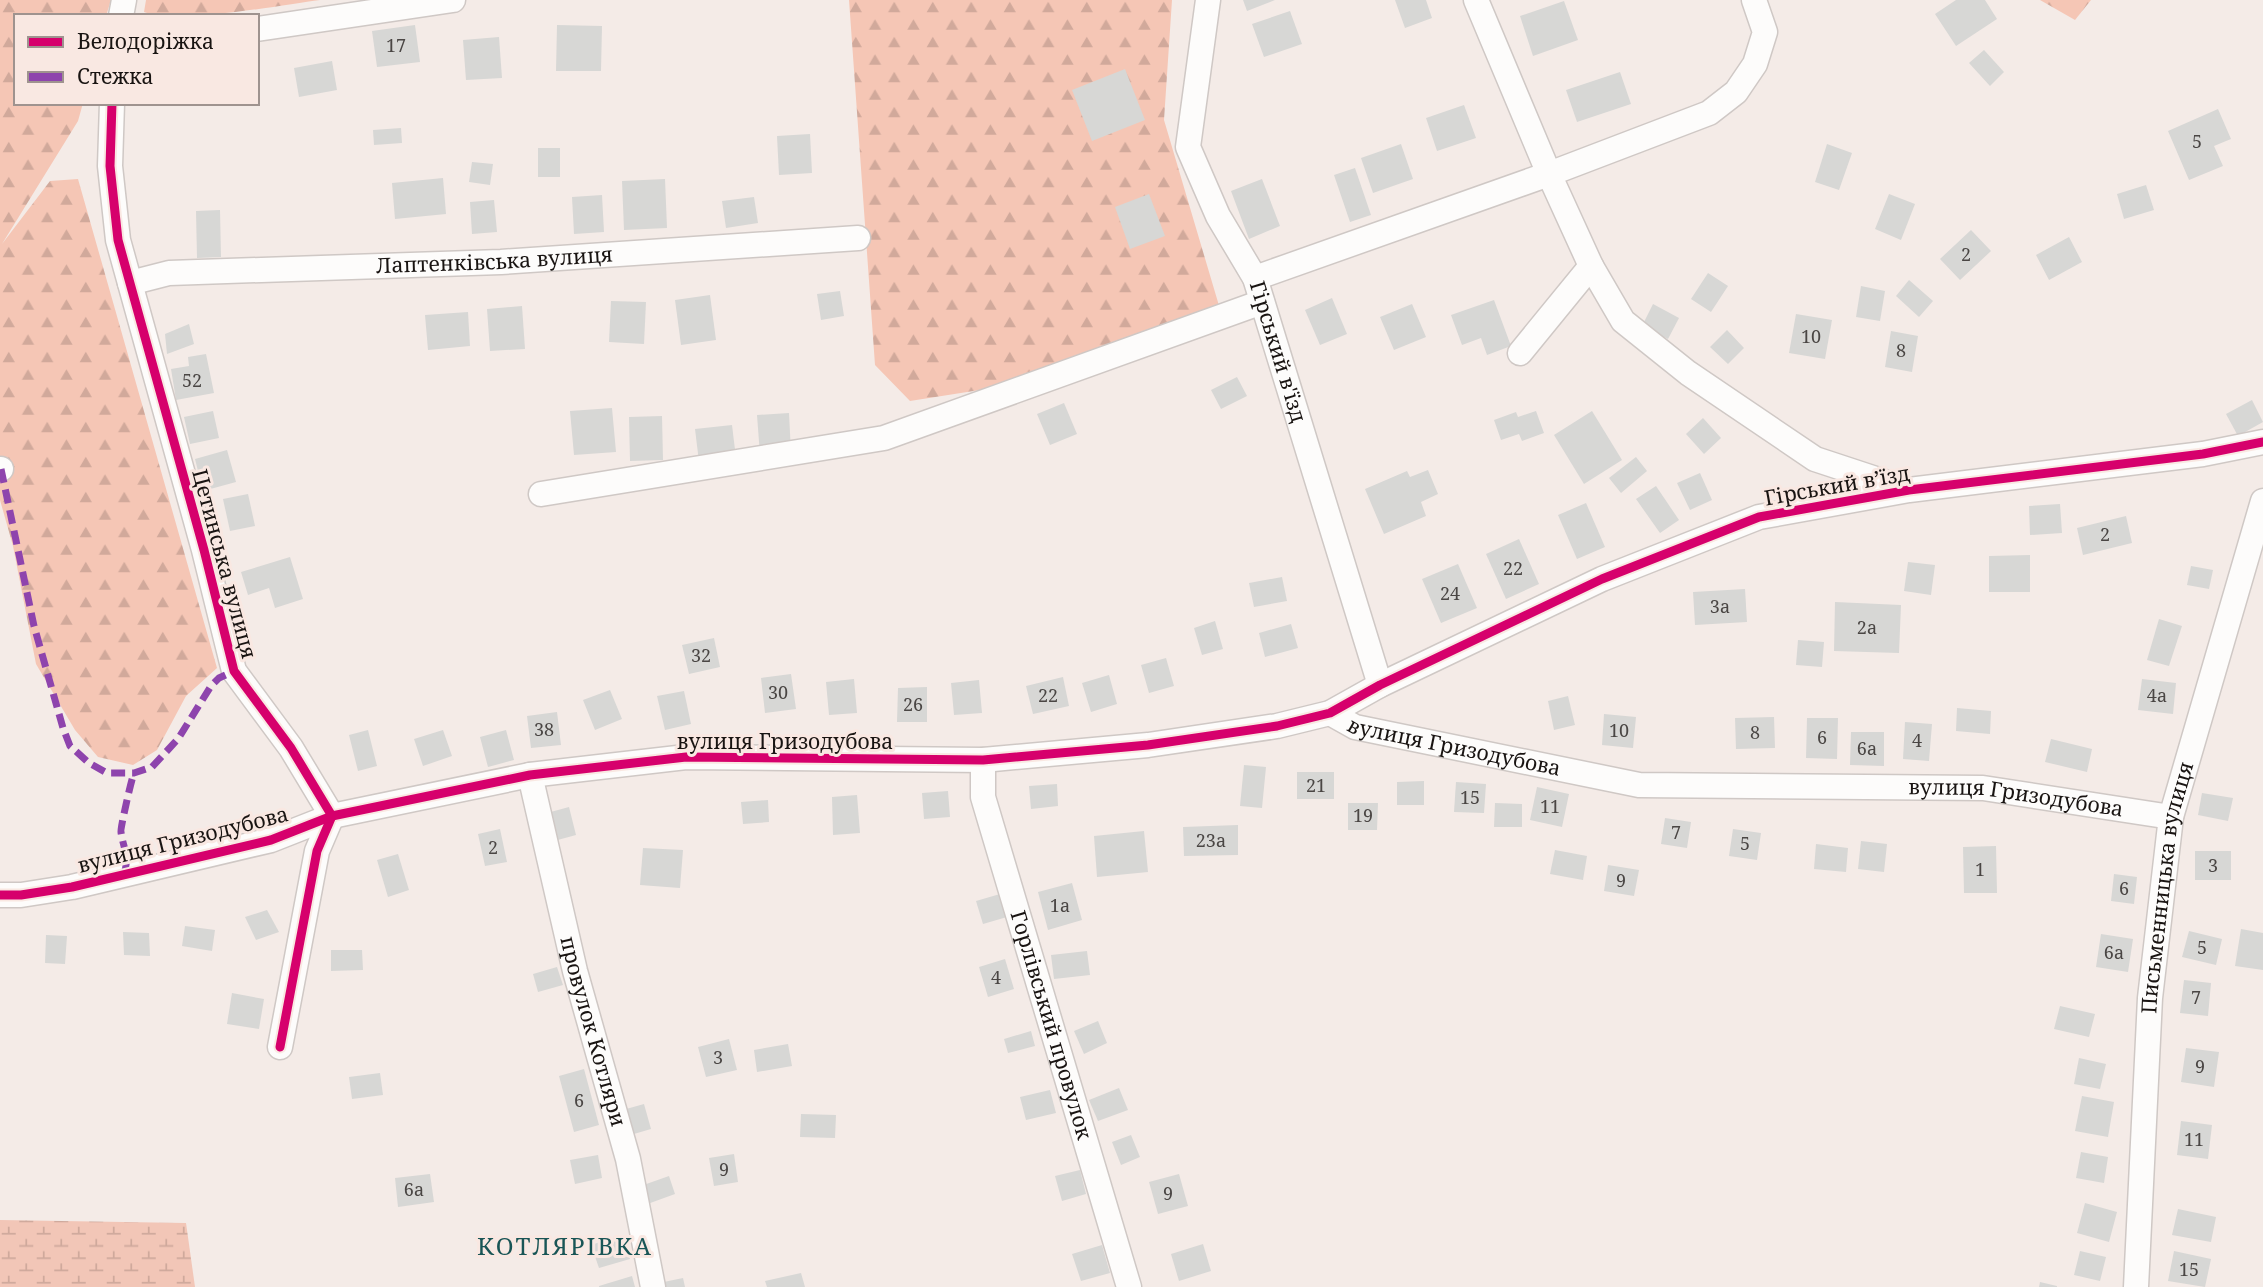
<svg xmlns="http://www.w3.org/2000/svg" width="2263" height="1287" viewBox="0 0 2263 1287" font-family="'Noto Serif',serif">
<defs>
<pattern id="forest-firs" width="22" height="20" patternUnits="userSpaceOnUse" patternTransform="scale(1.75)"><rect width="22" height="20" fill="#f5c6b5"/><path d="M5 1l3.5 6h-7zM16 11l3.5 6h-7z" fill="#d1a99b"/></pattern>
<pattern id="wetland-marsh" width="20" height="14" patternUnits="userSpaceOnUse" patternTransform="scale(1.75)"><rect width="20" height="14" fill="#f2c6b7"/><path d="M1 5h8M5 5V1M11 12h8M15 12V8" fill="none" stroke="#cfa99c"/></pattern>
</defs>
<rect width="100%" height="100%" fill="#f4ebe7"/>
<!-- forest -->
<g fill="url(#forest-firs)">
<polygon points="0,0 111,0 106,16 16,16 16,103 83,103 78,121 2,244 50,181 78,179 217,668 186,696 157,750 133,765 98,757 75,730 36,664 13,546 0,500"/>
<path d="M146,0H320C281,5 176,25 144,12Z"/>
<polygon points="849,0 1172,0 1164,120 1220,309 1062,377 910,401 875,365"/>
<polygon points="2040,0 2091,0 2075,20"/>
</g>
<!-- wetland -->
<polygon fill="url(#wetland-marsh)" points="0,1220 186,1223 195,1287 0,1287"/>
<!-- building -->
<g fill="#d7d7d5">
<polygon points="1243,0 1275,0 1247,11"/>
<polygon points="1395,0 1426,0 1432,18 1405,28"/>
<polygon points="1956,0 1985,0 1997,19 1956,46 1935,14"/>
<polygon points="1564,1 1578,40 1533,56 1520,16"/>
<polygon points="1290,11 1302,44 1264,57 1252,24"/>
<polygon points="415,25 420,62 377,67 372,31"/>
<polygon points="557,25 602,26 601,71 556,71"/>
<polygon points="499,37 502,78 466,80 463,40"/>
<polygon points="1984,50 2004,72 1990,86 1969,63"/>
<polygon points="332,61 337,90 299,97 294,68"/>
<polygon points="1125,69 1145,120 1092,141 1072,90"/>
<polygon points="1620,72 1631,104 1577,122 1566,90"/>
<polygon points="1464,105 1476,138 1437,151 1426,118"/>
<polygon points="2218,109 2231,139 2214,146 2223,166 2189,180 2168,131"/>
<polygon points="401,128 402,143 374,145 373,130"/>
<polygon points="810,134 812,173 779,175 777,136"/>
<polygon points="1401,144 1413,179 1373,193 1361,158"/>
<polygon points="1827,144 1852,153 1839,190 1815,182"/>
<rect x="538" y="148" width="22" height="29"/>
<polygon points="472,162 493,164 490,185 469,182"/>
<polygon points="1355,168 1371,215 1350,222 1334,175"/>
<polygon points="443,178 446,214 395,219 392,183"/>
<polygon points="665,179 667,228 624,230 622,181"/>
<polygon points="1262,179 1280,226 1249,239 1231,191"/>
<polygon points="2146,185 2154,210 2124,219 2117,194"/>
<polygon points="1149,194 1165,236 1130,249 1115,207"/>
<polygon points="1889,194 1915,204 1901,240 1875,229"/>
<polygon points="602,195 604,232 574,234 572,197"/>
<polygon points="754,197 758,223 726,228 722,201"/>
<polygon points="494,200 497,232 472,234 470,202"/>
<polygon points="220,210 221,257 197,258 196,211"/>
<polygon points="1971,230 1991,251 1960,280 1940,259"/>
<polygon points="2069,237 2082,262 2049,280 2036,255"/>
<polygon points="1708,273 1728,286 1711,312 1691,299"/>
<polygon points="1909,280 1933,301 1919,317 1896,296"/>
<polygon points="1861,286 1885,291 1880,321 1856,317"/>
<polygon points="840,291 844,316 821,320 817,294"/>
<polygon points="710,295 716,340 681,345 675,300"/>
<polygon points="1332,298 1347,334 1320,345 1305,310"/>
<polygon points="1494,300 1511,346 1487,355 1481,338 1462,345 1451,315"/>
<polygon points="611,301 646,302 644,344 609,342"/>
<polygon points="1412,304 1426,337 1394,350 1380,317"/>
<polygon points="1653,304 1679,318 1668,339 1642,326"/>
<polygon points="522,306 525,349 490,351 487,309"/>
<polygon points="468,312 470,346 428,350 425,315"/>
<polygon points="1796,314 1832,320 1825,359 1789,353"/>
<polygon points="189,324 194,344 167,354 165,334"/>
<polygon points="1727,330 1744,348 1728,364 1710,347"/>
<polygon points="1891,331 1918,336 1912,372 1885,367"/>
<polygon points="206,354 214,393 176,400 171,369 189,366 188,357"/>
<polygon points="1237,377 1247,396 1221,409 1211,390"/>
<polygon points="2252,400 2263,422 2238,436 2226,414"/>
<polygon points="1064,403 1077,434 1050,445 1037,414"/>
<polygon points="612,408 616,452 574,455 570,411"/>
<polygon points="213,411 219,438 190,444 184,417"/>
<polygon points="1536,411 1544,433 1522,441 1519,434 1501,440 1494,420 1516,412 1518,417"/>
<polygon points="1592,411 1622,460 1584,484 1554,435"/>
<polygon points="789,413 791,453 760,455 757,415"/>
<polygon points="662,416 663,460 630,461 629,417"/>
<polygon points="1703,418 1721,438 1704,454 1686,434"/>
<polygon points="732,425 736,458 699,462 695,429"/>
<polygon points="227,450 236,482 203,491 195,459"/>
<polygon points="1636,457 1647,471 1621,493 1609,478"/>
<polygon points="1428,470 1438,494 1421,502 1426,516 1384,534 1365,489 1407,471 1410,477"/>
<polygon points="1700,473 1712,500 1690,510 1677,483"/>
<polygon points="1656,486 1679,520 1660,533 1636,499"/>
<polygon points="248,494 255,526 230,531 223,499"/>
<polygon points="1586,503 1605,547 1577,559 1558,515"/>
<polygon points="2060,504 2062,533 2030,535 2029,506"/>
<polygon points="2126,516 2132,543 2083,555 2077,528"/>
<polygon points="1519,539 1539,584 1506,599 1486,554"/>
<polygon points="2030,555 2030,592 1989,592 1989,556"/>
<polygon points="290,557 303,599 275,608 269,588 248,595 241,572"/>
<polygon points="1908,562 1935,565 1931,595 1904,591"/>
<polygon points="1458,564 1477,608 1441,623 1422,579"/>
<polygon points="2191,566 2213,570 2209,589 2187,585"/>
<polygon points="1282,577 1287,601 1254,607 1249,583"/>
<polygon points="1745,589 1747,622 1695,625 1693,592"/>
<polygon points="1835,602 1901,605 1899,653 1834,651"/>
<polygon points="2159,619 2182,626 2169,666 2147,660"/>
<polygon points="1215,621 1223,649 1202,655 1194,628"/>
<polygon points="1291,624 1298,648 1265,657 1259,633"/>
<polygon points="714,638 720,667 689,674 682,645"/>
<polygon points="1798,640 1824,642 1822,667 1796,665"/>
<polygon points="1166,658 1174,686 1149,693 1141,665"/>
<polygon points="791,674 796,709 765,713 761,678"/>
<polygon points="1109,675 1117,704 1091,712 1082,683"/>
<polygon points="1063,677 1069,706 1033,714 1026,686"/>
<polygon points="854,679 857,713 829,715 826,682"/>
<polygon points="2142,679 2176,683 2173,714 2138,710"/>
<polygon points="979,680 982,713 954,715 951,683"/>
<polygon points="927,687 927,722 897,722 898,688"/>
<polygon points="610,690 622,719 595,730 583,700"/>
<polygon points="684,691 691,724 665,730 657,696"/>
<polygon points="1568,696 1575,725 1554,730 1548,701"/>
<polygon points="1957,708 1991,711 1990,734 1956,731"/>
<polygon points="557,712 561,745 531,748 527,716"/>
<polygon points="1604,714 1636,717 1633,748 1602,745"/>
<polygon points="1774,717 1775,748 1736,749 1735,718"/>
<polygon points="1807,718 1838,718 1837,759 1806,758"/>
<polygon points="1905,722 1932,724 1929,761 1903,759"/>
<polygon points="368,730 377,766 358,771 349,735"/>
<polygon points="443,730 452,756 423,766 414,739"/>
<polygon points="506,730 514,760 488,767 480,737"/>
<polygon points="1851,732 1884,732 1884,766 1850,765"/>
<polygon points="2051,739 2092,749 2087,772 2045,762"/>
<polygon points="1244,765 1266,767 1262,808 1240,806"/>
<rect x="1297" y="772" width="37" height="27"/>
<polygon points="1424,781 1424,805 1397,805 1397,782"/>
<polygon points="1456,782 1486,784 1484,813 1454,812"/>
<polygon points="1057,784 1058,806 1031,809 1029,786"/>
<polygon points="1537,787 1569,794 1562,827 1530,820"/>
<polygon points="948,791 950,817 924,819 922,793"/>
<polygon points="2202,793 2233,798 2228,821 2198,815"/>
<polygon points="857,795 860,833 833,835 832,797"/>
<polygon points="768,800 769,822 743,824 741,802"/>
<polygon points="1348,803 1378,803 1377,830 1348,830"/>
<polygon points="1495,803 1522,804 1522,827 1494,827"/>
<polygon points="569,807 576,835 554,841 547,813"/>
<polygon points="1665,818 1691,822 1687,848 1661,844"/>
<polygon points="1238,825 1238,855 1184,856 1183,827"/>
<polygon points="500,829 507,862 485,866 478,834"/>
<polygon points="1733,829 1761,833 1757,860 1729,856"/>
<polygon points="1144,831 1148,872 1097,877 1094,836"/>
<polygon points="1861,841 1887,844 1884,872 1858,869"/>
<polygon points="1816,844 1848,848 1846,872 1814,869"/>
<polygon points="1996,846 1997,893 1964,893 1963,847"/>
<polygon points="643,848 683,850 680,888 640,885"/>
<polygon points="1555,850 1587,856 1583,880 1550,874"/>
<rect x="2195" y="851" width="36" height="29"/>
<polygon points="398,854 409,890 388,897 377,860"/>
<polygon points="1608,865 1639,870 1634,896 1604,891"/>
<polygon points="2114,874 2137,877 2134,904 2111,901"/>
<polygon points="1072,883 1082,920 1048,930 1038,892"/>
<polygon points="1000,894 1007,917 983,924 976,901"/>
<polygon points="267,910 279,932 256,940 245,917"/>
<polygon points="185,926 215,930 212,951 182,946"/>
<polygon points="2241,929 2263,933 2263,970 2235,966"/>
<polygon points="2189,931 2222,939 2216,965 2182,957"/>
<polygon points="123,932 149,933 150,956 124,955"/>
<polygon points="2101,934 2133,939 2128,972 2096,967"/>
<polygon points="46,935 67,936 65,964 45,963"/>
<polygon points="331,950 362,950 363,970 331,971"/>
<polygon points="1087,951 1090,975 1054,979 1051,955"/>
<polygon points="1005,959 1014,989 988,997 979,967"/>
<polygon points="557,967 563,985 538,992 533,974"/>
<polygon points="2184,980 2211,983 2208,1016 2180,1013"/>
<polygon points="232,993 264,999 259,1029 227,1024"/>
<polygon points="2060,1006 2095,1014 2089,1037 2054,1029"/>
<polygon points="1098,1021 1107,1043 1084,1054 1074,1031"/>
<polygon points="1031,1031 1035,1046 1008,1053 1004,1039"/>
<polygon points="729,1039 737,1070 706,1077 698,1047"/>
<polygon points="788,1044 792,1066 757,1072 754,1050"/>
<polygon points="2186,1048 2219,1052 2214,1087 2181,1082"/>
<polygon points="2079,1058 2106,1064 2100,1089 2074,1084"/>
<polygon points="584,1069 599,1125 574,1132 559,1076"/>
<polygon points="380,1073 383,1095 352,1099 349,1077"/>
<polygon points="1119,1088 1128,1110 1098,1121 1089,1100"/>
<polygon points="1050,1090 1056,1113 1026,1120 1020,1097"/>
<polygon points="2082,1096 2114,1102 2108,1137 2075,1131"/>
<polygon points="644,1104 651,1129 627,1136 619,1111"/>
<polygon points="801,1114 836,1115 835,1138 800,1137"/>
<polygon points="2181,1121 2212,1125 2208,1159 2177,1155"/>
<polygon points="1131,1135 1140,1157 1121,1165 1112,1142"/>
<polygon points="2081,1152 2108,1157 2104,1183 2076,1178"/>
<polygon points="734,1154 738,1182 714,1186 709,1158"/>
<polygon points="598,1155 602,1178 575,1184 570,1160"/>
<polygon points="1080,1170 1086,1194 1062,1201 1055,1176"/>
<polygon points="430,1174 434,1202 398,1207 395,1178"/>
<polygon points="1179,1174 1188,1206 1158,1214 1149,1182"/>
<polygon points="669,1176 675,1194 642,1206 635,1188"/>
<polygon points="2085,1203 2117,1212 2109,1242 2077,1233"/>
<polygon points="2178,1209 2216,1217 2211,1242 2172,1235"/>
<polygon points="622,1235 630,1259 599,1268 591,1245"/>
<polygon points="1203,1244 1211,1271 1179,1281 1171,1254"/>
<polygon points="1102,1245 1110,1273 1081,1281 1072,1254"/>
<polygon points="2080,1251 2106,1257 2100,1281 2074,1275"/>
<polygon points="2174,1251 2211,1259 2205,1287 2168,1281"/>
<polygon points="801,1273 805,1287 767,1287 765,1281"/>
<polygon points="632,1276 635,1287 599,1287 599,1286"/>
<polygon points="683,1278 685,1287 659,1287 659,1283"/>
<polygon points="2040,1282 2057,1286 2057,1287 2039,1287"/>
</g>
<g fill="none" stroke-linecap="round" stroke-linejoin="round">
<defs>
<g id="minor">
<path id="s1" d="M1208,0L1188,147L1218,216L1255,278L1380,685"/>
<polyline points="1476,0 1549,174 1591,266 1623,321 1688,373 1815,459 1906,489"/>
<polyline points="121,16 124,0"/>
<polyline points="257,29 453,0"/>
<polyline points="112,103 110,166 118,240 204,550 234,671 291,748 332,816 317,851 280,1047"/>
<polyline points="1255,278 1549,174 1709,113 1736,92 1755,64 1765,32 1754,0"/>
<path id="s2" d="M130,283L169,273L501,262L858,238"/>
<polyline points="1520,353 1591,266"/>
<polyline points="0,469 1,469"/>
<polyline points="541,494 884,438 1262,302"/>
<path id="s3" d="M1330,713L1355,727L1639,785L1983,788L2171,817"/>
<path id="s4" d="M983,760V797L1129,1287"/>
<path id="s5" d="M530,775L575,971L628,1159L653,1287"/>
<polyline points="0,895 21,895 72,887 271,840 332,816 530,775 686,757 983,760 1148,745 1277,726 1330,713 1380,685 1602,579 1759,517 1909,490 2203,454 2263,442"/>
<path id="s6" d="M2136,1287L2150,998L2171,817L2263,501"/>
</g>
</defs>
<!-- minor casing -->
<use href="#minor" stroke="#cfc8c5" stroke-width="27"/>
<!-- minor -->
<use href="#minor" stroke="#fdfcfb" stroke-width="24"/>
<!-- quiet -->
<g stroke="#8e44ad" stroke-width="7" stroke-dasharray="14 7" stroke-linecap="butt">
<polyline points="1,469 34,626 63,728 70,746 89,763 107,773 134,773 152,767 178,739 211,686 219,678 234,671"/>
<path d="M123,875C131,859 123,848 121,832C120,829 132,777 134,773"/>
</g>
<defs>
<g id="cycleway">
<polyline points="112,103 110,166 118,240 204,550 234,671 291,748 332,816 317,851 280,1047"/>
<polyline points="0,895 21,895 72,887 271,840 332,816 530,775 686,757 983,760 1148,745 1277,726 1330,713 1380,685 1602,579 1759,517 1909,490 2203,454 2263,442"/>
</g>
</defs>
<!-- cycleway casing -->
<use href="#cycleway" stroke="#f9e8e2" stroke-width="13"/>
<!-- cycleway -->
<use href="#cycleway" stroke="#d6006c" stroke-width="9"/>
</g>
<g text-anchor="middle" stroke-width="6" stroke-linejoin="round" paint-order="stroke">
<!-- number labels -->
<g font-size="18" fill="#4a4644">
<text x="396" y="52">17</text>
<text x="2197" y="148">5</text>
<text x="1966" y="261">2</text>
<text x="1811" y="343">10</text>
<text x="1901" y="357">8</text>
<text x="192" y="387">52</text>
<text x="2105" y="541">2</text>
<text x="1513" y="575">22</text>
<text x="1450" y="600">24</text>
<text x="1720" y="613">3а</text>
<text x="1867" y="634">2а</text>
<text x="701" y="662">32</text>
<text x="778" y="699">30</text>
<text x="1048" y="702">22</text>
<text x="2157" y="702">4а</text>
<text x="913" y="711">26</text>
<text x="544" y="736">38</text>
<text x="1619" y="737">10</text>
<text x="1755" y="739">8</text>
<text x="1822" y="744">6</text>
<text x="1917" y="747">4</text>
<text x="1867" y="755">6а</text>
<text x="1316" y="792">21</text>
<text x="1470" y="804">15</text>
<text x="1550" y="813">11</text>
<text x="1363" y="822">19</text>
<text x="1676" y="839">7</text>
<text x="1211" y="847">23а</text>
<text x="1745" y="850">5</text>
<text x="493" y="854">2</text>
<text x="2213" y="872">3</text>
<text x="1980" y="876">1</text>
<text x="1621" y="887">9</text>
<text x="2124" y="895">6</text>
<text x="1060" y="912">1а</text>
<text x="2202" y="954">5</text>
<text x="2114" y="959">6а</text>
<text x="996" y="984">4</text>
<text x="2196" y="1004">7</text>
<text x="718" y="1064">3</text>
<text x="2200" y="1073">9</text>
<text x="579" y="1107">6</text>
<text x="2194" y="1146">11</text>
<text x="724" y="1176">9</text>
<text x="414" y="1196">6а</text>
<text x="1168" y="1200">9</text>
<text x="2189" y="1276">15</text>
</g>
<!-- street labels -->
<g font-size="21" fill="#191412" stroke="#f9e8e2">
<text dy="7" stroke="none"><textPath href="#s2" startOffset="366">Лаптенківська вулиця</textPath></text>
<text dy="7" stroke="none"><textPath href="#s1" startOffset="373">Гірський в'їзд</textPath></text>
<text transform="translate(1837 486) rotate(-10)" y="7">Гірський в’їзд</text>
<text transform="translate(224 564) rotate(75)" y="7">Цетинська вулиця</text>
<text x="785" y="749">вулиця Гризодубова</text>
<text dy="7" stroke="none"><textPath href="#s3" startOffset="130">вулиця Гризодубова</textPath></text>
<text dy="7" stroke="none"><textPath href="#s3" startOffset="696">вулиця Гризодубова</textPath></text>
<text transform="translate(183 840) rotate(-14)" y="7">вулиця Гризодубова</text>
<text dy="7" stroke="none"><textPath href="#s6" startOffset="401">Письменницька вулиця</textPath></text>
<text dy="7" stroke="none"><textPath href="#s4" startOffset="275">Горлівський провулок</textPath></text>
<text dy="7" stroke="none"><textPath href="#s5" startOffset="264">провулок Котляри</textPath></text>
</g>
<!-- quarter labels -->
<g font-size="24" letter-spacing="2" fill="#195556" stroke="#f9e8e2">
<text x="565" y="1255">КОТЛЯРІВКА</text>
</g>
</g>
<!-- legend -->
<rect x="14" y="14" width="245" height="91" fill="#f9e8e2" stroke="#9f938f" stroke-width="2"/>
<rect x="28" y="37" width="35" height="10" fill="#d6006c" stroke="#9f938f" stroke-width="2"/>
<text x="77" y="49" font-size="21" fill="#191412">Велодоріжка</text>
<rect x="28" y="72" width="35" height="10" fill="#8e44ad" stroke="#9f938f" stroke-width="2"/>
<text x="77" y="84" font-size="21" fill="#191412">Стежка</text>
</svg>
